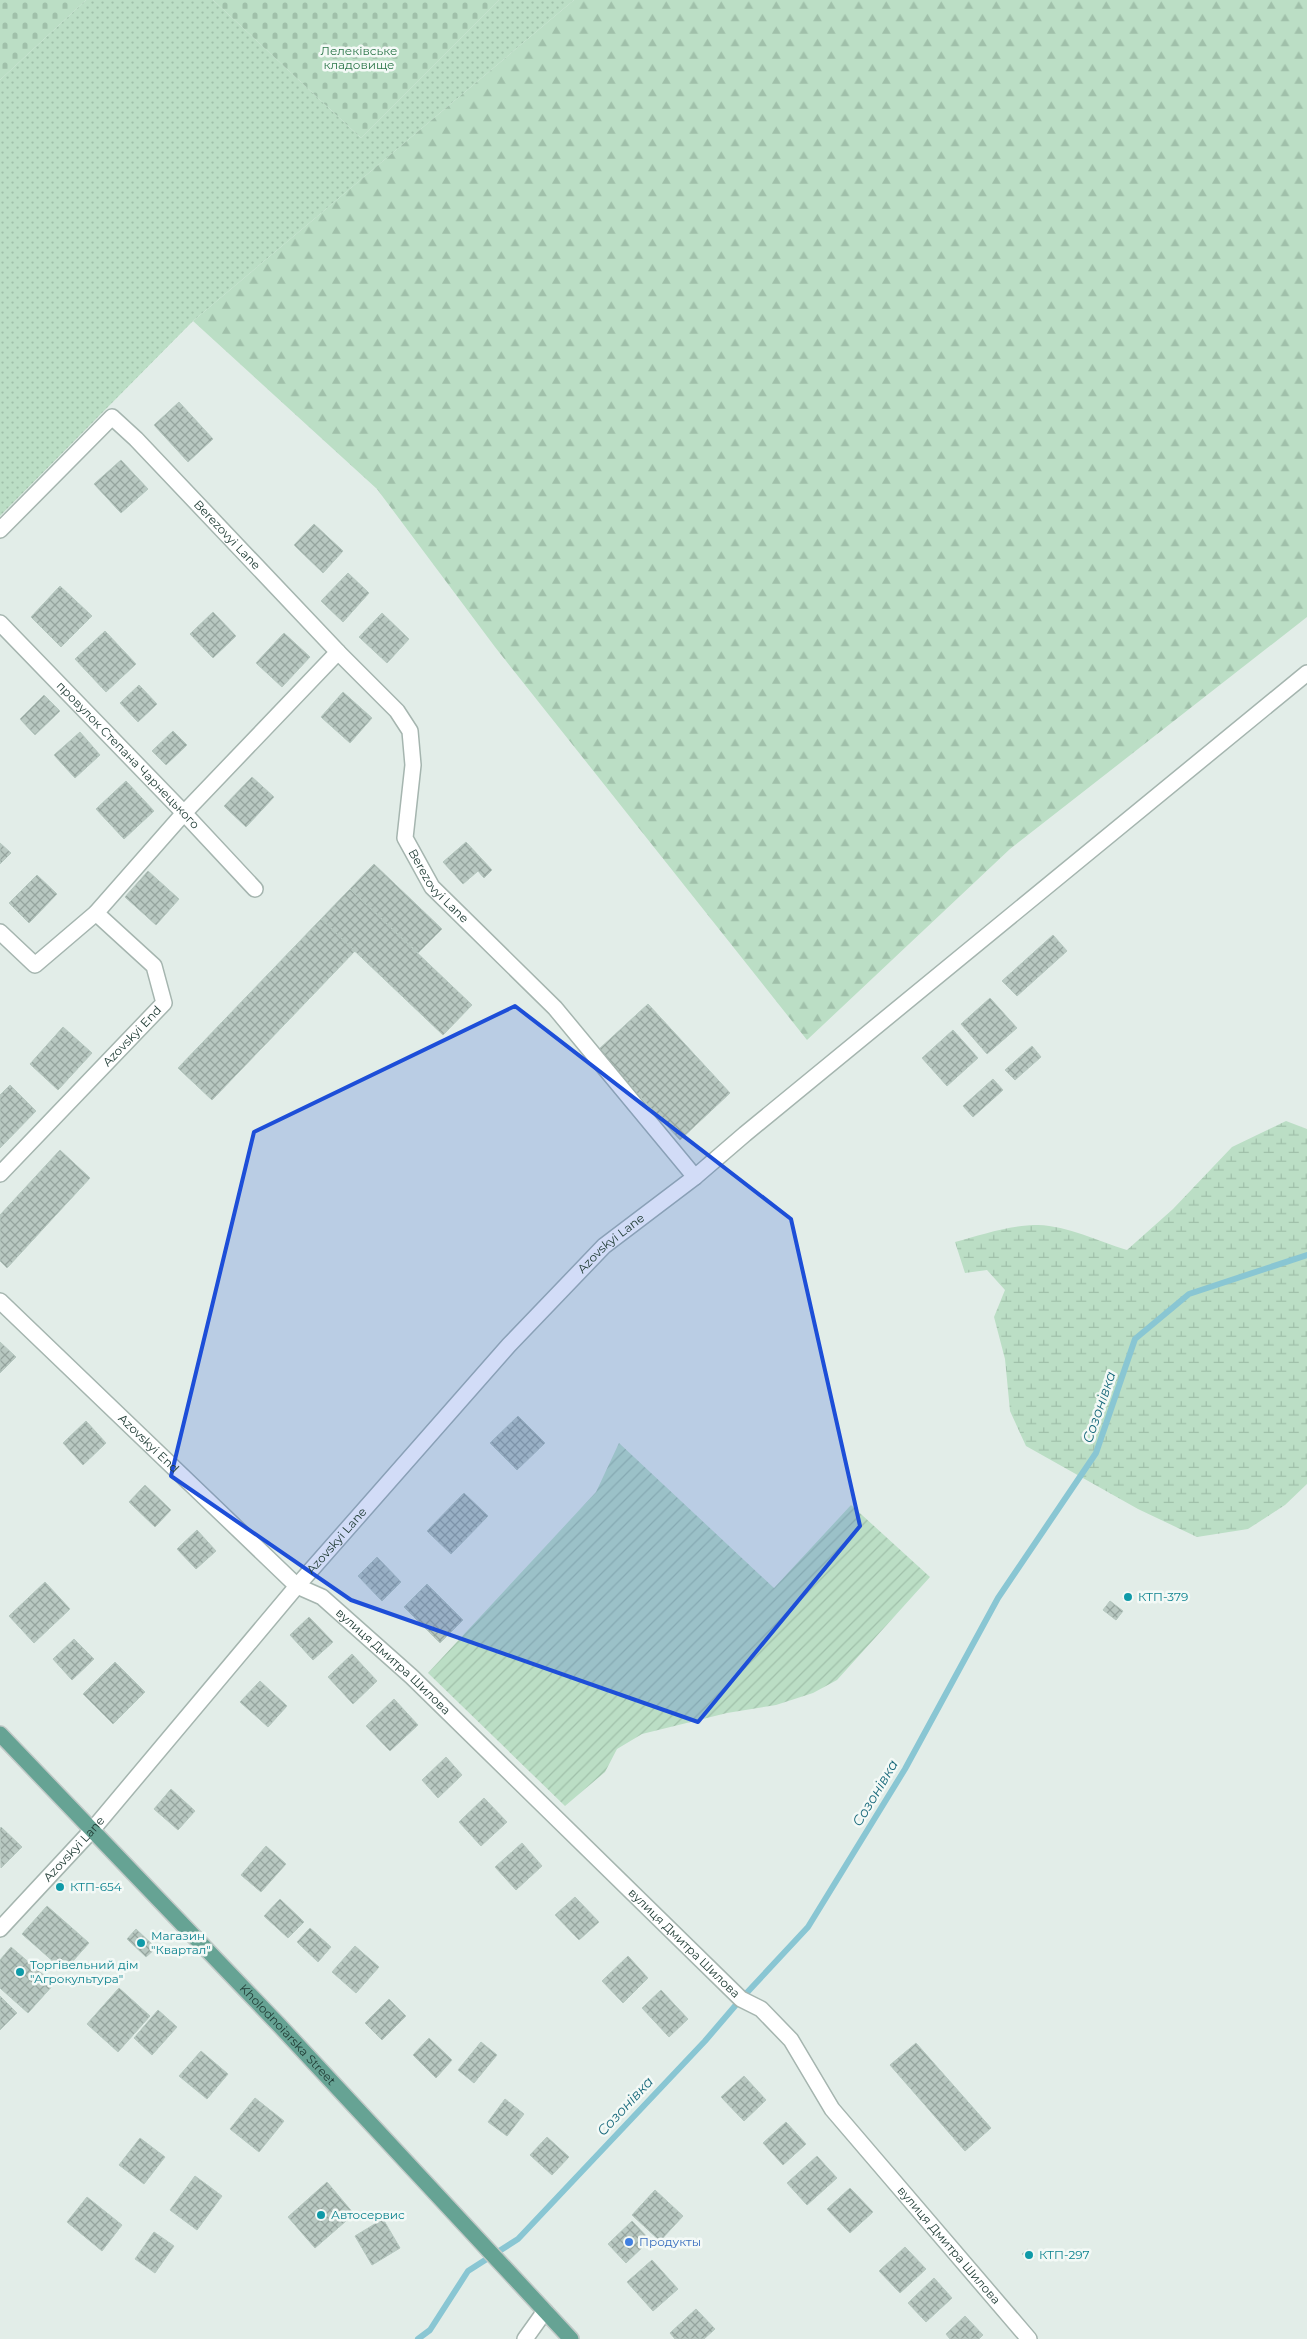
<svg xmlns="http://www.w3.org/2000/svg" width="1307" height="2339" viewBox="0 0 1307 2339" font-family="Montserrat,sans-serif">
<defs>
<pattern id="grass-dots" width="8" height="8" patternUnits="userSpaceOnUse" patternTransform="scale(1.25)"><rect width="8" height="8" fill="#bbdec5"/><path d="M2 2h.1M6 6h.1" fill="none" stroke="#a0c0aa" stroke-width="1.8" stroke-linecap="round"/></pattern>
<pattern id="forest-firs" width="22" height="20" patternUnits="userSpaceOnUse" patternTransform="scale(1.25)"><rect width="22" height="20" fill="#bbdec5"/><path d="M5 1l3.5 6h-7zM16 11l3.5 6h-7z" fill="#a0c0aa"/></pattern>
<pattern id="wetland-marsh" width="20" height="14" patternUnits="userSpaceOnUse" patternTransform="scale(1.25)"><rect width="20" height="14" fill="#bbdec5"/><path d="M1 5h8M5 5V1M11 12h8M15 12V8" fill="none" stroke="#a0c0aa"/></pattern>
<pattern id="cemetery-stones" width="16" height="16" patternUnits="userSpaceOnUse" patternTransform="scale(1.25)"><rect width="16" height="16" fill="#bbdec5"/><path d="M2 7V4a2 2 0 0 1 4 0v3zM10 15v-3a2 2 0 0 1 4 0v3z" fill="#a0c0aa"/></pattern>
<pattern id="garden-furrows" width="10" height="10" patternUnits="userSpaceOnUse" patternTransform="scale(1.25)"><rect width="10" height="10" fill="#bbdec5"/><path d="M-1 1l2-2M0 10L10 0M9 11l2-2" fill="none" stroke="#a0c0aa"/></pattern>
<pattern id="building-cross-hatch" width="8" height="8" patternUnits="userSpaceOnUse" patternTransform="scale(1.25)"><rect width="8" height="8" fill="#b8c8c1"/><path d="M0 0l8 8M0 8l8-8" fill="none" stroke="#95a49e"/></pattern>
</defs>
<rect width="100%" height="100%" fill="#e2ede8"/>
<!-- grass -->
<polygon fill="url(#grass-dots)" points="86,0 213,0 361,138 499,0 574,0 193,321 0,516 0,80"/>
<!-- forest -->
<polygon fill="url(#forest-firs)" points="574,0 1307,0 1307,617 1010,849 807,1040 495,647 377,489 193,321"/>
<!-- wetland -->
<path fill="url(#wetland-marsh)" d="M1286,1121L1307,1129V1484L1285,1505L1248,1529L1197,1537L1138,1509L1026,1446L1010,1411L1005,1359L994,1317L1005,1290L987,1270L965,1273L955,1242C981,1235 1010,1225 1038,1225C1068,1226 1098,1241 1127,1250L1173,1209L1232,1147Z"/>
<!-- cemetery -->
<g fill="url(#cemetery-stones)">
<polygon points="0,0 86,0 0,80"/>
<polygon points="213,0 499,0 361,138"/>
</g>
<!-- garden -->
<polygon fill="url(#garden-furrows)" points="619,1443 774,1588 851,1505 930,1577 837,1680 813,1693 776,1705 727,1713 642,1734 617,1749 605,1772 565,1806 428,1673 596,1492"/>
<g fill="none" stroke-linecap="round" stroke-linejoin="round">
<!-- stream -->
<polyline stroke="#89c6d3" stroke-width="6" points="418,2339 430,2330 468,2271 518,2239 705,2041 741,1999 808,1927 905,1769 998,1598 1096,1453 1135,1339 1189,1294 1307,1255"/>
</g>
<!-- building -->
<g fill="url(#building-cross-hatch)" stroke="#b5c7bf">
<polygon points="179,402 213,439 188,462 154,425"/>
<polygon points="121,460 148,489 121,513 94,484"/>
<polygon points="314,524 343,551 323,573 294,545"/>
<polygon points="348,573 369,593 343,622 321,601"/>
<polygon points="60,586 92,616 61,647 31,617"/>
<polygon points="213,612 236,636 213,658 190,634"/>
<polygon points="382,613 409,639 387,663 359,637"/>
<polygon points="105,631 136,664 106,692 75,659"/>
<polygon points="284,633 310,657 282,687 256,663"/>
<polygon points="139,685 157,704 138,722 120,703"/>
<polygon points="343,692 372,718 350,743 321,717"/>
<polygon points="44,695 60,711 35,735 20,719"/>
<polygon points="173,731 187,745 166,765 152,751"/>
<polygon points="80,732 100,755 75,778 54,755"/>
<polygon points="252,777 274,797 246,827 224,806"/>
<polygon points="126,781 154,811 124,839 96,809"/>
<polygon points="466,842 492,870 484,878 478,871 463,884 443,862"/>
<polygon points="0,843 11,853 0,864"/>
<polygon points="374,864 442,929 418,953 350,889"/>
<polygon points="148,871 179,899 156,925 125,897"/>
<polygon points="37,875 57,894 29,923 9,903"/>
<polygon points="350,889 472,1005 443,1035 321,919"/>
<polygon points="321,919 355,951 212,1100 178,1068"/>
<polygon points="1053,935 1067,951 1017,996 1002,981"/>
<polygon points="990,998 1017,1028 987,1054 961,1024"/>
<polygon points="648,1004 730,1093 680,1140 598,1050"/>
<polygon points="63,1027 92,1053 58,1090 30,1064"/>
<polygon points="953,1030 978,1058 947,1086 922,1058"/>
<polygon points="1032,1046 1041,1057 1015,1080 1005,1070"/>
<polygon points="993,1079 1003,1090 973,1117 963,1106"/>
<polygon points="10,1085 36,1111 0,1148 0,1095"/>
<polygon points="60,1150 90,1178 7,1268 0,1261 0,1215"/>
<polygon points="0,1342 16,1357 0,1373"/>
<polygon points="518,1416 545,1443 517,1470 490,1443"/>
<polygon points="86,1421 106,1443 83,1465 63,1443"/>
<polygon points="145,1485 171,1510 155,1527 129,1502"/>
<polygon points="464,1493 488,1516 451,1554 427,1531"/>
<polygon points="197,1530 216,1551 196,1569 177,1549"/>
<polygon points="377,1557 401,1582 382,1601 358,1576"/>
<polygon points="45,1582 70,1609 34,1643 9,1616"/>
<polygon points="427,1584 463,1620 440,1643 404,1607"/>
<polygon points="1129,1591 1134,1596 1127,1603 1122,1598"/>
<polygon points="1110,1601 1123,1611 1116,1620 1103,1610"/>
<polygon points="309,1617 333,1642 313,1660 290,1635"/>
<polygon points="74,1639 94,1659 72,1680 53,1659"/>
<polygon points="352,1654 377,1681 353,1704 328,1677"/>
<polygon points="115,1662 145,1692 113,1724 83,1694"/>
<polygon points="260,1681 287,1706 268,1727 240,1702"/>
<polygon points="394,1699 418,1725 390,1751 366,1726"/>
<polygon points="446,1757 462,1775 438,1798 422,1780"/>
<polygon points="171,1789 195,1811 178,1830 154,1809"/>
<polygon points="484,1798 507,1822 481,1846 459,1822"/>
<polygon points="1,1827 22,1847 1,1868 0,1829"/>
<polygon points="522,1843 542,1866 516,1890 495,1867"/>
<polygon points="266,1846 286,1864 261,1892 241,1875"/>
<polygon points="61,1880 66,1886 60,1893 54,1888"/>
<polygon points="575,1897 599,1922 579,1940 555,1915"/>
<polygon points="280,1899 304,1922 288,1938 264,1916"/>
<polygon points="47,1906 89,1943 64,1971 22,1934"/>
<polygon points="310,1928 331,1947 318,1962 297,1942"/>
<polygon points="136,1929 156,1948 146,1957 127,1939"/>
<polygon points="355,1946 379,1967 356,1993 332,1972"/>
<polygon points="11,1947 54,1984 28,2013 0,1988 0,1960"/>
<polygon points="628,1956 648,1978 623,2003 602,1981"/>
<polygon points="119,1988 150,2016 118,2052 87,2024"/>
<polygon points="661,1990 688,2019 669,2037 642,2008"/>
<polygon points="0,1996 17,2013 0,2030"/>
<polygon points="389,1999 406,2016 382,2040 365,2023"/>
<polygon points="158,2010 177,2027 152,2055 134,2038"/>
<polygon points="429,2038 452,2060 436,2078 413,2055"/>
<polygon points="481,2042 497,2055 474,2083 458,2070"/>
<polygon points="916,2043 991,2128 965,2151 890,2065"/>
<polygon points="201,2051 228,2074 207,2099 179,2076"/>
<polygon points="744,2076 766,2100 744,2121 721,2097"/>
<polygon points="255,2098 284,2121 259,2152 230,2129"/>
<polygon points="505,2099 524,2114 507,2136 488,2122"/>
<polygon points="786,2122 806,2144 783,2165 763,2143"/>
<polygon points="547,2137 569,2157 552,2175 530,2155"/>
<polygon points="140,2138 165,2157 144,2184 119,2165"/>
<polygon points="817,2156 837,2178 807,2205 787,2183"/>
<polygon points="195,2176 222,2196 197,2230 170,2210"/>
<polygon points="327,2182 354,2214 315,2248 288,2217"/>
<polygon points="850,2188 873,2212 850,2233 827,2209"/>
<polygon points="655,2190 683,2216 660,2241 632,2215"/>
<polygon points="87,2197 122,2225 102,2251 67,2222"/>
<polygon points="383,2219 400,2248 372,2265 355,2236"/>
<polygon points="632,2221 650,2240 626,2263 608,2244"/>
<polygon points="154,2232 174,2246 155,2273 135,2259"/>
<polygon points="905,2247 926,2269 900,2293 879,2271"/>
<polygon points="1028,2249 1035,2256 1029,2261 1022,2254"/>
<polygon points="652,2260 678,2289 653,2311 627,2282"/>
<polygon points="934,2278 952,2298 926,2322 908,2303"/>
<polygon points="696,2309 715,2329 704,2339 675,2339 670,2333"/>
<polygon points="965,2316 983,2335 979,2339 950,2339 946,2334"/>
</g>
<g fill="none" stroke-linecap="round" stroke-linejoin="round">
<defs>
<g id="street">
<path id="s1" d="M0,530L112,417L136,439L338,652L397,711L410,731L413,765L405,838L432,887L555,1008L695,1177"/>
<path id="s2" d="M0,623L184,813L255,889"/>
<polyline points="0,932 35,965 96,913 184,813 338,652"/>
<path id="s3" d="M0,1174L164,1003L154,966L96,913"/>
<path id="s4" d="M0,1301L297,1586L322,1597L412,1677L741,1999L761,2009L791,2040L832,2109L1029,2339"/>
<path id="s5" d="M0,1929L93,1829L297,1586L509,1345L604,1246L695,1177L745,1134L1307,673"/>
<polyline points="525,2339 545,2311"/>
</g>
<g id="primary">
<path id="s6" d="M0,1734L279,2025L571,2339"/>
</g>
</defs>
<!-- street casing -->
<use href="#street" stroke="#a5b5af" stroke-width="18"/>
<!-- primary casing -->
<use href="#primary" stroke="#c1c9c7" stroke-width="18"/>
<!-- street -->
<use href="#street" stroke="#fff" stroke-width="15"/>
<!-- primary -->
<use href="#primary" stroke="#66a394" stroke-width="15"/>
</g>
<!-- marked area -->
<path fill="#1d4ed8" fill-opacity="0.2" stroke="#1d4ed8" stroke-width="4" stroke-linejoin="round" d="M515,1006L791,1219L860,1526L698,1722L351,1600L171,1476L254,1132Z"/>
<!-- markers -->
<g fill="#0f9aa8" stroke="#f3f9f6" stroke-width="2">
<circle cx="1128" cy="1597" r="5"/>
<circle cx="60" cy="1887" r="5"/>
<circle cx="141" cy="1943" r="5"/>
<circle cx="20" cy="1972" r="5"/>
<circle cx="321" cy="2215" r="5"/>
<circle cx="1029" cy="2255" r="5"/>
</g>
<circle fill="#3f7fe0" stroke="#f3f9f6" stroke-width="2" cx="629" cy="2242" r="5"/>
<g text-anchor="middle" stroke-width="5" stroke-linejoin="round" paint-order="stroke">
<!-- park labels -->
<g font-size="12" fill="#2b7649" stroke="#f3f9f6">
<text x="359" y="55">Лелеківське<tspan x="359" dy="14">кладовище</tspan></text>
</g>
<!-- street labels -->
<g font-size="12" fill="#223e37" stroke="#f3f9f6">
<text dy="4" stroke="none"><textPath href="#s1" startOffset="324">Berezovyi Lane</textPath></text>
<text dy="4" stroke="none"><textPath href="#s2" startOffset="184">провулок Степана Чарнецького</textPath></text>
<text dy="4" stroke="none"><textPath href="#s1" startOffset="759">Berezovyi Lane</textPath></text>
<text dy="4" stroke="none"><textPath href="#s3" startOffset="191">Azovskyi End</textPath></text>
<text dy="4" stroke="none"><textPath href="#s5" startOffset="919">Azovskyi Lane</textPath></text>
<text dy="4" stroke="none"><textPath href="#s4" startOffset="206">Azovskyi End</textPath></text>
<text dy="4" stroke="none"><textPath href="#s5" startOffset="514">Azovskyi Lane</textPath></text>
<text dy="4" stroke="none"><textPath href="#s4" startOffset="535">вулиця Дмитра Шилова</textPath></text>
<text dy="4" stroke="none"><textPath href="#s5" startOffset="109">Azovskyi Lane</textPath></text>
<text dy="4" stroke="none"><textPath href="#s4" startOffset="940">вулиця Дмитра Шилова</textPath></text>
<text dy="4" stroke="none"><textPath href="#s6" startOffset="416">Kholodnoiarska Street</textPath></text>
<text dy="4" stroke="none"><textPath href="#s4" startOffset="1345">вулиця Дмитра Шилова</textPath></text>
</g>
<!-- culture labels -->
<g font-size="12" fill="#0d838f" stroke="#f3f9f6" text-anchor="start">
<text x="1138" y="1601">КТП-379</text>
<text x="70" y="1891">КТП-654</text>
<text x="151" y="1940">Магазин<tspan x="151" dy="14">"Квартал"</tspan></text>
<text x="30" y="1969">Торгівельний дім<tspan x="30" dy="14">"Агрокультура"</tspan></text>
<text x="331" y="2219">Автосервис</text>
<text x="1039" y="2259">КТП-297</text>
</g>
<!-- shop labels -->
<g font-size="12" fill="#366cbe" stroke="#f3f9f6" text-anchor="start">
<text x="639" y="2246">Продукты</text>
</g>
<!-- water labels -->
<g font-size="14" font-style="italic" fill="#1a6a7c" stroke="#f3f9f6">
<text transform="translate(1099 1407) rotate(-71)" y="5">Созонівка</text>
<text transform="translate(875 1793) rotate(-59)" y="5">Созонівка</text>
<text transform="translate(625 2106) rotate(-47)" y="5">Созонівка</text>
</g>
</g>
</svg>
